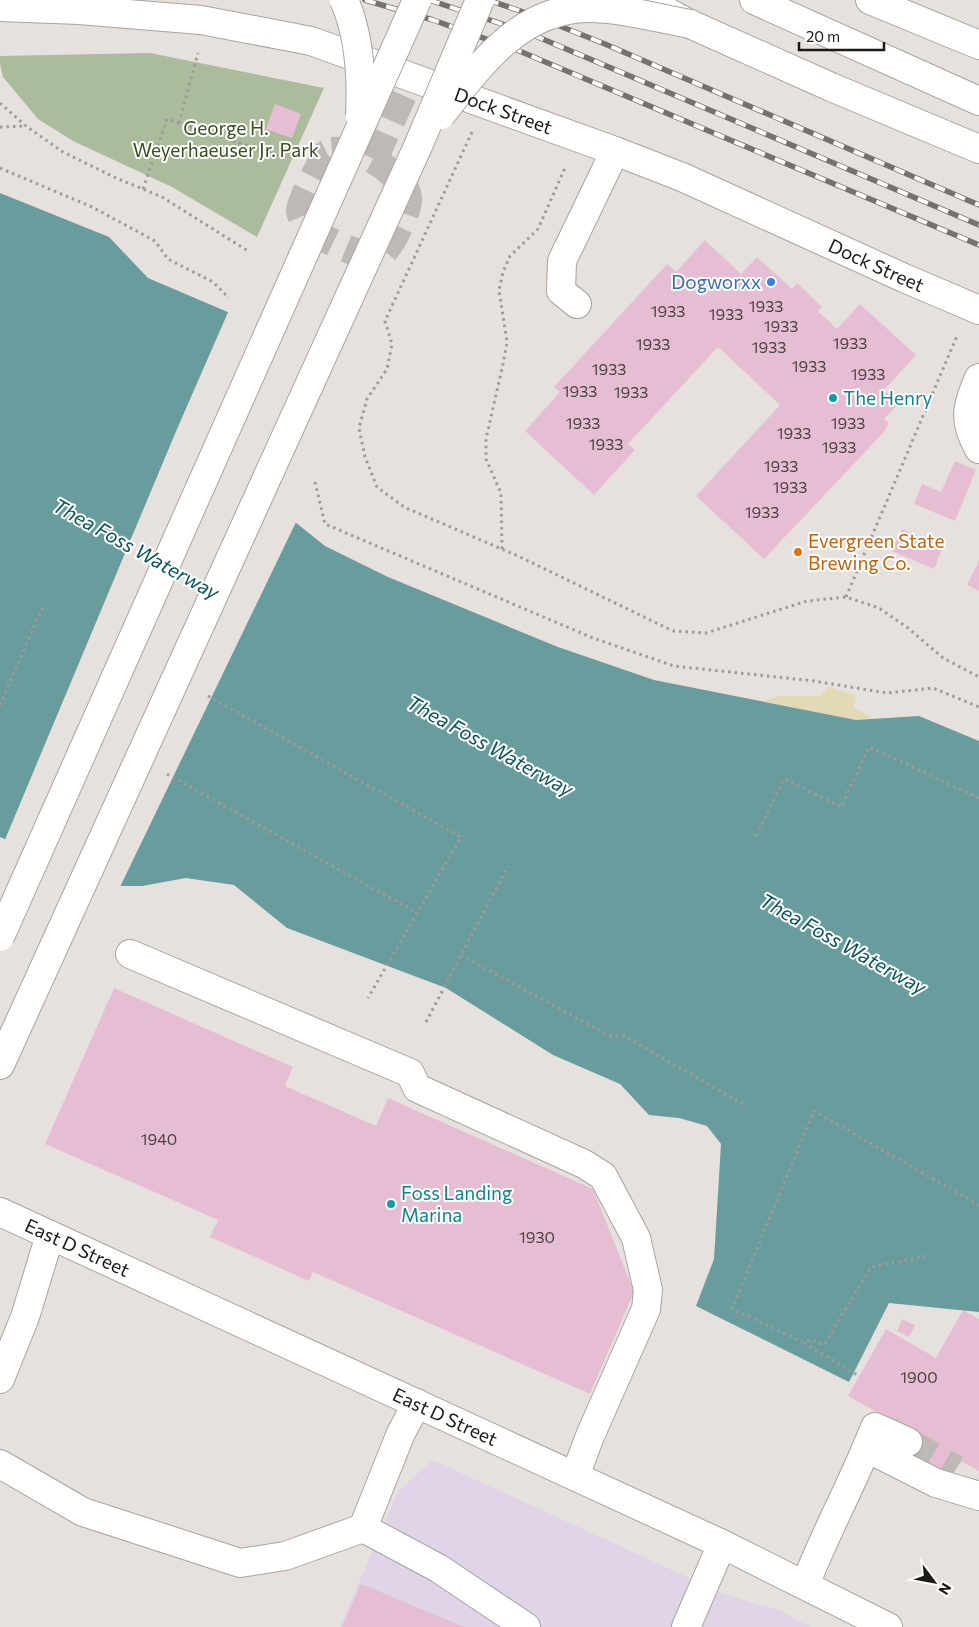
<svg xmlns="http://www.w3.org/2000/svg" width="979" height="1627" viewBox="0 0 979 1627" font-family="Commissioner,sans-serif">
<rect width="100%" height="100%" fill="#e7e1de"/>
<!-- industrial -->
<polygon fill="#dfd4e8" points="433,1460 724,1594 781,1611 810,1627 340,1627 398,1491"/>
<!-- green -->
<polygon fill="#abbc9c" points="150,53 324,88 257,237 172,187 73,141 38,119 3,77 0,64 0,56"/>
<!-- sand -->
<polygon fill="#e3d9b4" points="829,687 856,695 854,707 872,718 856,720 762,701 780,696 820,696"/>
<!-- water -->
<polygon fill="#699c9d" points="0,193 109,237 148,278 237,316 265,441 295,522 325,546 388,577 558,647 654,680 856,720 919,716 979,741 979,1312 889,1303 849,1382 696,1306 714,1259 721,1144 707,1126 679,1118 649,1115 620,1084 553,1055 446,988 287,928 234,885 186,878 142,886 107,886 0,837"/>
<!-- pier -->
<polygon fill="#e7e1de" points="229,310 239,315 268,372 268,440 297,520 119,889 106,889 4,842 177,429"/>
<!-- building -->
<g fill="#e6bed4">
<polygon points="275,104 301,114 292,138 266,129"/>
<polygon points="705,240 741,274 757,257 792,289 797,283 822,307 818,311 837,329 860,304 916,355 884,390 899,403 884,419 889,423 884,432 764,559 696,496 780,405 718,347 628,444 635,450 594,495 525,431 560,392 554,387 667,264 676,272"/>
<polygon points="955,461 976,470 955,521 914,504 922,484 941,492"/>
<polygon points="902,529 943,547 934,569 892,551"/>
<polygon points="979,561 979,591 967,585"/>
<polygon points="114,988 293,1067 285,1086 376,1126 388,1098 593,1189 634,1292 590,1394 313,1272 309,1281 210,1237 218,1220 45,1144"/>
<polygon points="963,1310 979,1319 979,1471 962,1462 944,1480 905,1458 911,1431 848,1396 886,1329 936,1358"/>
<polygon points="902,1319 915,1325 909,1337 897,1331"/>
<polygon points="361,1584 464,1627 342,1627"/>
</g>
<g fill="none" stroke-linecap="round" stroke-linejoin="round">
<!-- minor-tunnel -->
<g stroke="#beb9b6" stroke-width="28" stroke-dasharray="28 14" stroke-linecap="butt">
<path d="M332,151C354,149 378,159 393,175C399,182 407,188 408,197C410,209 389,252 378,256C366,260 318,237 309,228C305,224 301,217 300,211C300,201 318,170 323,159L326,154Z"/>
<polyline points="374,159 411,77"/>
<polyline points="908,1442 956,1469"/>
</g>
<defs>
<g id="minor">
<path id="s1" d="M0,7L79,10L201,20L311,41L615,151L682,177L904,278L979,310"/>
<polyline points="577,304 561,291 562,261 615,151"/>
<path d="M979,378C966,407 963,421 979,449"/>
<polyline points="130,954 410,1073 417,1088 584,1164 603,1176 636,1238 648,1290 646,1309 590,1436 575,1476"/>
<path id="s2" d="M0,1212L722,1544L888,1627"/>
<polyline points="0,1379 25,1317 50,1235"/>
<polyline points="867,1448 936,1483 979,1496"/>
<polyline points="0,1464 83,1512 240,1563 285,1556 363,1528 438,1568 526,1627"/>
<polyline points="363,1528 401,1433 417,1403"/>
<path d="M805,1585C826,1531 854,1481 875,1427L908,1442"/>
<polyline points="686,1627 722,1544"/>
</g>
<g id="highway">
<polyline points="645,0 690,24 831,87 979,149"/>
<polyline points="754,0 979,101"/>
<polyline points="870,0 979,45"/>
<polyline points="0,1065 266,480"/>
</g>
</defs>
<!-- minor casing -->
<use href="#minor" stroke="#a9a3a0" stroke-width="30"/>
<!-- highway casing -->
<use href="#highway" stroke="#a9a3a0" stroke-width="30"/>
<!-- path -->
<g stroke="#9f9a98" stroke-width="3" stroke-dasharray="2.5 4" stroke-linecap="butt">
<polyline points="0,103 26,126 63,152 116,178 162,197 248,251"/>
<polyline points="179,123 198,53"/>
<polyline points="0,127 25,126"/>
<polyline points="472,132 385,321 392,344 387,369 367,399 359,428 365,457 377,487 404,507 518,556 673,631 706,633 807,601 846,597 879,608 908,628 943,658 979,677"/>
<polyline points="0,168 92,207 155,241 168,259 213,282 229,298"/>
<polyline points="143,189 167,119 287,159"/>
<polyline points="315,482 325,524 593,638 674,666 814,681 887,693 933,688 979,707"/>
<polyline points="502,549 501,493 486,459 486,439 503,364 507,342 499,290 503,272 510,256 538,229 565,168"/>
<polyline points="846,597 957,336"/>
<polyline points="208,696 461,837 368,998"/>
<polyline points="0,705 44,604"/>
<polyline points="167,774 417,913"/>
<polyline points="756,836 784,779 841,807 869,747 979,798"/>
<polyline points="461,955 610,1036 622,1035 745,1105"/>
<polyline points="426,1022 508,866"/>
<polyline points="926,1256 871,1267 824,1345 811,1340 803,1342 732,1309 814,1111 979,1205"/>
<polyline points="804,1343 857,1375"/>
</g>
<!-- minor -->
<use href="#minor" stroke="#fff" stroke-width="28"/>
<!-- highway -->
<use href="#highway" stroke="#fff" stroke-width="28"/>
<defs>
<g id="rail">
<polyline points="365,0 433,20 517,50 979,245"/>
<polyline points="429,0 526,32 597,62 979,225"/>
<polyline points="488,0 532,15 605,44 979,205"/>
</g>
</defs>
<!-- rail casing -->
<use href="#rail" stroke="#75716f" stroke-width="5.5"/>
<!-- rail -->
<use href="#rail" stroke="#fff" stroke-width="4" stroke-dasharray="11" stroke-linecap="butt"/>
<defs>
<g id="highway-bridge">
<path d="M344,0C360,36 362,77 360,116"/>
<path d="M441,115C479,66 519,9 588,8C621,8 657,18 690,24"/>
<polyline points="266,480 418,146 480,0"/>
<polyline points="0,937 417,0"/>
</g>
</defs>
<!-- highway-bridge casing -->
<use href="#highway-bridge" stroke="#a9a3a0" stroke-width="30" stroke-linecap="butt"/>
<!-- highway-bridge -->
<use href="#highway-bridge" stroke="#fff" stroke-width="28"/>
</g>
<!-- markers -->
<circle fill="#3f7fe0" stroke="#fff" stroke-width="2" cx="771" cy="282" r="5"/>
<g fill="#0f9aa8" stroke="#fff" stroke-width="2">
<circle cx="833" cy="398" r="5"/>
<circle cx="391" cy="1204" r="5"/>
</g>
<circle fill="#e8710a" stroke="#fff" stroke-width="2" cx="798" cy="552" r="5"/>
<g text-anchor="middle" stroke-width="4" stroke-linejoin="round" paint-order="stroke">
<!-- number labels -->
<g font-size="16" fill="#4e4247">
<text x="766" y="312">1933</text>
<text x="668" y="317">1933</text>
<text x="726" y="320">1933</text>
<text x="781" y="332">1933</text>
<text x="850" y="349">1933</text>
<text x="653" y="350">1933</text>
<text x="769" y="353">1933</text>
<text x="809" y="372">1933</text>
<text x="609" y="375">1933</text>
<text x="868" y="380">1933</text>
<text x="580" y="397">1933</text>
<text x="631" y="398">1933</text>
<text x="583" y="429">1933</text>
<text x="848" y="429">1933</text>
<text x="794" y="439">1933</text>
<text x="606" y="450">1933</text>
<text x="839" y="453">1933</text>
<text x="781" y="472">1933</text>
<text x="790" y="493">1933</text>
<text x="762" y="518">1933</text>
<text x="159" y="1145">1940</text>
<text x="537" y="1243">1930</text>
<text x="919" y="1383">1900</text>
</g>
<!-- street labels -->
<g font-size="19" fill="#1b1918" stroke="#fff">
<text dy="7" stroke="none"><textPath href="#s1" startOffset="518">Dock Street</textPath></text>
<text dy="7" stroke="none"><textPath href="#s1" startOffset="922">Dock Street</textPath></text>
<text dy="7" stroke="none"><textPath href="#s2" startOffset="85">East D Street</textPath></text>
<text dy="7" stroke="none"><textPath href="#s2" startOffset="490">East D Street</textPath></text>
</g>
<!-- park labels -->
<g font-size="19" fill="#374f1a" stroke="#fff">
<text x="226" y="135">George H.<tspan x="226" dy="22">Weyerhaeuser Jr. Park</tspan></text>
</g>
<!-- shop labels -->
<g font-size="19" fill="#366cbe" stroke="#fff" text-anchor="end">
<text x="761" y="289">Dogworxx</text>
</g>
<!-- culture labels -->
<g font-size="19" fill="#0d838f" stroke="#fff" text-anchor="start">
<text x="843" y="405">The Henry</text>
<text x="401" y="1200">Foss Landing<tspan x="401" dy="22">Marina</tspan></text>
</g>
<!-- food labels -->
<g font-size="19" fill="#c56008" stroke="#fff" text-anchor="start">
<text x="808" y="548">Evergreen State<tspan x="808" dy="22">Brewing Co.</tspan></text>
</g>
<!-- water labels -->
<g font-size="20" font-style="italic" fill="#085557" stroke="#fff">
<text transform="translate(136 549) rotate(29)" y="7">Thea Foss Waterway</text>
<text transform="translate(490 746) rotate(29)" y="7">Thea Foss Waterway</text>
<text transform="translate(843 944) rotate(29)" y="7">Thea Foss Waterway</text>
</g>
</g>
<!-- north arrow -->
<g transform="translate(934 1582) rotate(122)" stroke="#ffffff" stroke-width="4" paint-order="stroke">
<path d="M0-4L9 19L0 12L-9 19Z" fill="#1b1918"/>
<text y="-8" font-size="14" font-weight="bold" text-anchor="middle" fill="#1b1918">N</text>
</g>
<!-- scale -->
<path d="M799 42v8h85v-8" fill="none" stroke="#1b1918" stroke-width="2.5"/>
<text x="806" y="42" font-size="15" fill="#1b1918" stroke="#ffffff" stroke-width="4" paint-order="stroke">20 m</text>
</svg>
